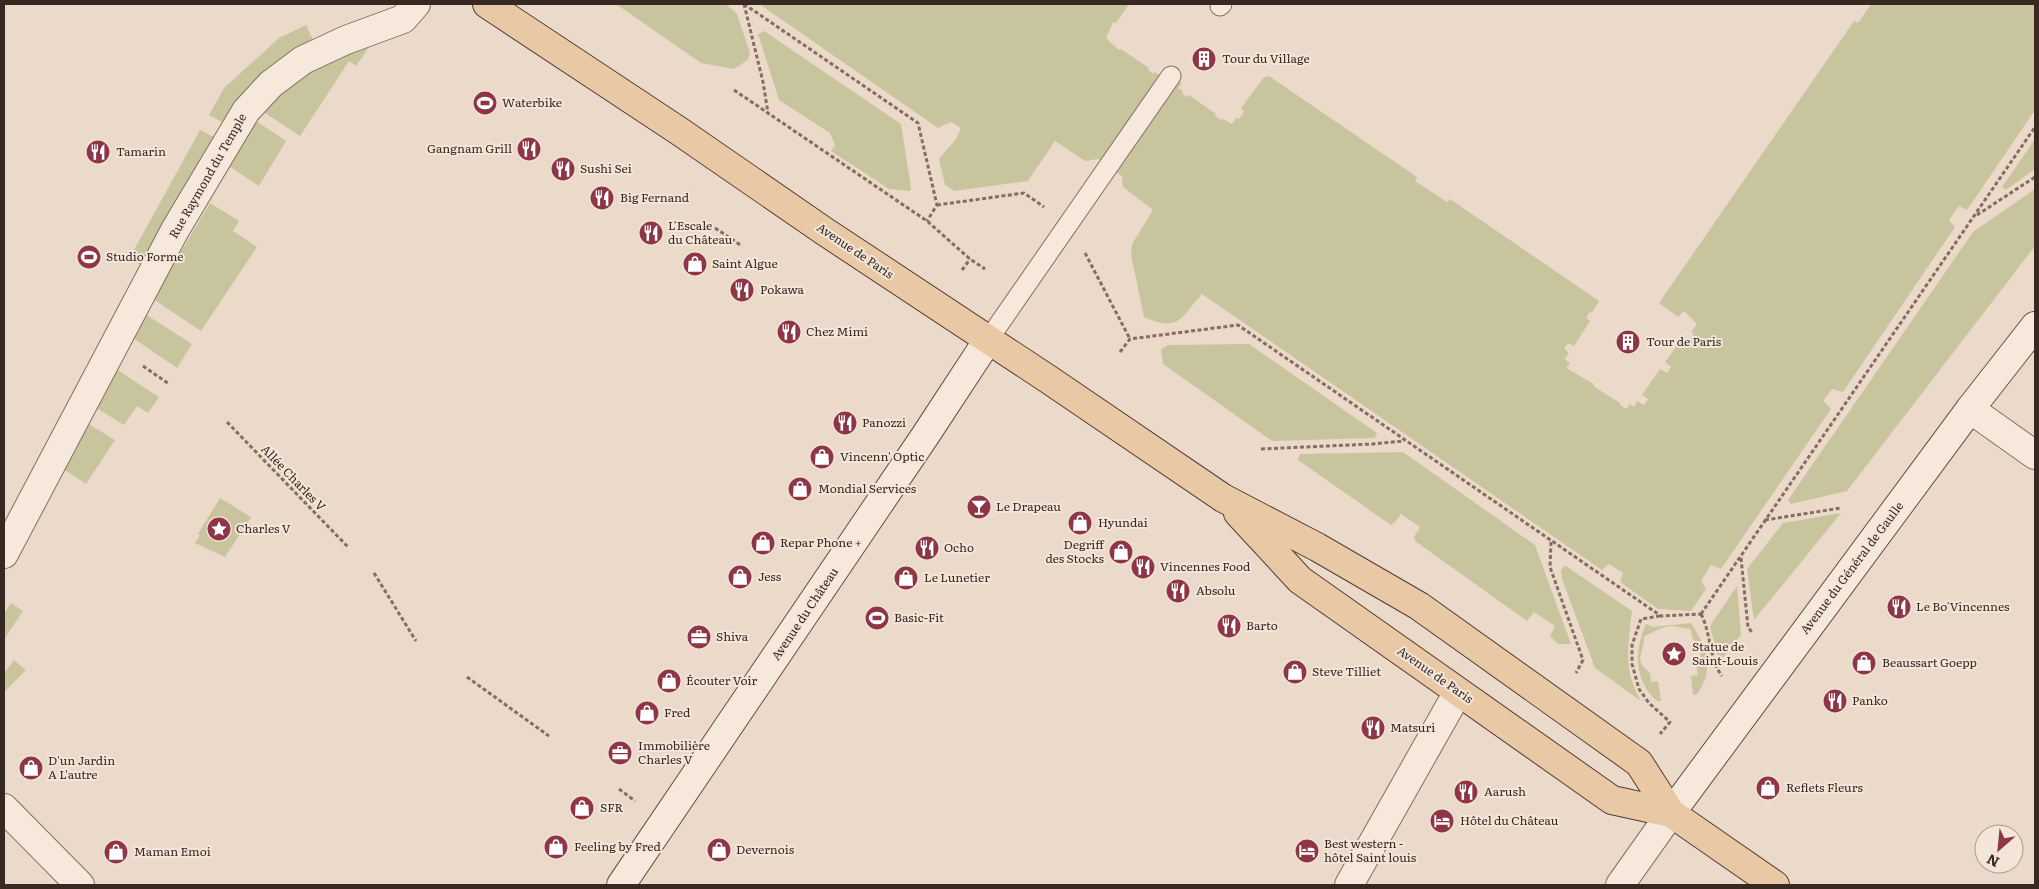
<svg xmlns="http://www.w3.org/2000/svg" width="2039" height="889" viewBox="0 0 2039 889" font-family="Literata,serif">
<rect width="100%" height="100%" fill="#ebdaca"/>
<!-- green -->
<g fill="#c8c59e">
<polygon points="616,4 726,4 737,14 750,53 748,60 734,69 701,63"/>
<path d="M759,4H1129L1116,23L1113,22L1106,38L1119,50L1121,49L1149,68L1148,70L1153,74L1155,72L1160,76L1163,71L1182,83L1178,88L1183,91L1182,93L1187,97L1189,95L1216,114L1215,116L1221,120L1223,119L1232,124L1236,118L1239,119L1244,111L1241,108L1264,77L1269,76L1417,177L1415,181L1447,202L1450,199L1599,301L1592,313L1590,312L1586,318L1590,321L1574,346L1568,343L1564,349L1569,353L1565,359L1570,363L1566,368L1594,384L1593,386L1620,403V405L1626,409L1630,404L1634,407L1637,401L1644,405L1648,399L1642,395L1660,369L1667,373L1671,367L1665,362L1683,337L1689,340L1694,334L1691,332L1697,324L1684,311L1678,317L1659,303L1854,21L1858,23L1871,4H2035V110L1967,210L1959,206L1949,220L1955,227L1843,392L1832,389L1823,401L1831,409L1721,569L1711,565L1701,581L1706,589L1691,611L1658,609L1620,582L1623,573L1609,564L1602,570L1202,294C1181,317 1180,333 1144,317L1131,255L1132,244L1153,210L1123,187L1122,176L1098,159L1085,161L1055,141L1028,181L954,191L945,185L939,159L956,139L961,128L951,122L938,128Z"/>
<path d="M306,25L313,40C276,57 244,88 224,123L209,115L224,88L279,38Z"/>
<polygon points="764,31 901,124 911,188 910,191 889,189 831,151 835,145 830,133 779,100 758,34"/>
<polygon points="367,44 370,46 356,66 349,61 300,136 262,111 310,70"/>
<polygon points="256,121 286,141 259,186 230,167"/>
<polygon points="200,130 216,138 145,267 129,259"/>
<polygon points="2035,139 2035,169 2006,190 2002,187"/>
<polygon points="2035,189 2035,246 1847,491 1791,504 1788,500 1973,232"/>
<polygon points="210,203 239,221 233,231 257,247 201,331 153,299"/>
<polygon points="145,314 192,344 177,368 133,338"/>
<polygon points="1249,344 1377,433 1375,438 1272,441 1163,364 1161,349 1169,345"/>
<polygon points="116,369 159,397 148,413 137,406 124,425 95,407"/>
<polygon points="87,423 115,440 86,484 62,468"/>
<polygon points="1403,452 1535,545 1571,644 1558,644 1550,636 1555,626 1534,612 1527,621 1415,541 1414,537 1420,527 1401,514 1395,522 1391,525 1298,460 1300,454"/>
<polygon points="220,498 251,517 225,557 195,543 200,535 198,534"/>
<polygon points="1841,513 1754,620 1747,569 1783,523"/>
<path d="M1564,566H1566L1632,611C1628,646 1623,670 1641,701L1595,668L1562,579L1561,571Z"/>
<polygon points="1737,586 1741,635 1719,662 1710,626"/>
<polygon points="11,603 23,611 4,639 4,614"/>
<path d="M1691,623C1706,645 1716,672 1696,695H1693L1691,676L1698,675L1696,665C1704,656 1701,645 1692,638L1691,629C1683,629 1677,626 1671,626C1660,627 1653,633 1644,636C1645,653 1632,659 1650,673L1651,682L1658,681L1661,701H1657C1634,681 1634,651 1646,624L1653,627Z"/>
<polygon points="14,660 26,670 4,692 4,673"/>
</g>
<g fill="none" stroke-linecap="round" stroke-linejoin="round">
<defs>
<g id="lane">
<polyline points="1220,6 1222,4"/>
<polyline points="988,340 1171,76"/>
</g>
<g id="street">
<polyline points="1970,409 2035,455"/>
<polyline points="4,554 175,230 246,111 271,84 303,60 346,40 403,19 416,4"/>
<polyline points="4,808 80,885"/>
<polyline points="1349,885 1458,692"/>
<polyline points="1620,885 1671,813"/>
</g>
<g id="secondary">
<polyline points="1671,813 1970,409 2035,326"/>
<polyline points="621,885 925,436 988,340"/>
</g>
<g id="primary">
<polyline points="487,4 679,131 824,231 1048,379 1223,498 1317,547 1419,606 1639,763 1671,813 1775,885"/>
<polyline points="1238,513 1300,580 1612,800 1671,813"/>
</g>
</defs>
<!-- lane casing -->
<use href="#lane" stroke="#856d60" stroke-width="21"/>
<!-- street casing -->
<use href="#street" stroke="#856d60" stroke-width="30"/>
<!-- secondary casing -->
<use href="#secondary" stroke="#674e43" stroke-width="30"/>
<!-- primary casing -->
<use href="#primary" stroke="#543c33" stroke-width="30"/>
<!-- path -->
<g stroke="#856d60" stroke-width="3" stroke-dasharray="4 2.5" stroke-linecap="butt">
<polyline points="744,4 918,123 937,205 927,221"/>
<polyline points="744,4 763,82 768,113"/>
<polyline points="734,90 927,221 970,259 985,269"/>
<polyline points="937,205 1024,193 1044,207"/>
<polyline points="1977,215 2035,177"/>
<polyline points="715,228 742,246"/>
<polyline points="1085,253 1130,339"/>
<polyline points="962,270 970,259"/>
<polyline points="1120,352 1130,339 1238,325 1661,616 1701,614"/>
<polyline points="143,366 169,384"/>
<polyline points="227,422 348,547"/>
<polyline points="1261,449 1372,444 1404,441"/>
<polyline points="1765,520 1841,508"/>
<polyline points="1551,542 1550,567 1583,660 1576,673"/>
<polyline points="1741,558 1748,627 1753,634"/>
<polyline points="374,573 416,641"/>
<polyline points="1701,614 2035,127"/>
<path d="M1701,614C1711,633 1709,659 1722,676"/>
<polyline points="1660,616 1641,619 1632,645 1632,664 1639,689 1649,703 1670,722 1660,734"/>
<polyline points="467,677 549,736"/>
<polyline points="619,789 635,801"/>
</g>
<!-- lane -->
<use href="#lane" stroke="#f6e9dc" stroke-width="19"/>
<!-- street -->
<use href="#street" stroke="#f6e9dc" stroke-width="28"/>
<!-- secondary -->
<use href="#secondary" stroke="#f6e9dc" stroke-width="28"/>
<!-- primary -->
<use href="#primary" stroke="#e9c8a6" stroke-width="28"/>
</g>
<!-- icons -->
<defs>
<symbol id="building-disc" viewBox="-11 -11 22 22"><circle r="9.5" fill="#8e3647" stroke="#f3e6d8"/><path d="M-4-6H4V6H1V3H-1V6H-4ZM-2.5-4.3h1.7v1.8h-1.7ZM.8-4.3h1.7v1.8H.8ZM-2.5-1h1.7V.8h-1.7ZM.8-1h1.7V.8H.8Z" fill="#fff"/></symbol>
<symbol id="stadium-disc" viewBox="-11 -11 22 22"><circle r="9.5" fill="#8e3647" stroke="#f3e6d8"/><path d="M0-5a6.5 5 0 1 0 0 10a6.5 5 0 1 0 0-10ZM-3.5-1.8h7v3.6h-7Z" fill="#fff"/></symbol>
<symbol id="restaurant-disc" viewBox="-11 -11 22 22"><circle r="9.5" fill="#8e3647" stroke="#f3e6d8"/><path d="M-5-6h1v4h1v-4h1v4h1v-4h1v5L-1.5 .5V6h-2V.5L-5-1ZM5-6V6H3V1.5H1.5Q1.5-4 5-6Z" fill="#fff"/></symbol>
<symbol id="shop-disc" viewBox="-11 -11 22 22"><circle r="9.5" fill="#8e3647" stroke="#f3e6d8"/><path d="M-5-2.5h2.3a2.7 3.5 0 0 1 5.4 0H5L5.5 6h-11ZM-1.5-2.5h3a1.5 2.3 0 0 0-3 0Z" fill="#fff"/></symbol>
<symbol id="bar-disc" viewBox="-11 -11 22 22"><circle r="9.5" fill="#8e3647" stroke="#f3e6d8"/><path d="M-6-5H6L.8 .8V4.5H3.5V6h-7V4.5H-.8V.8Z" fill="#fff"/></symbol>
<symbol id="sight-disc" viewBox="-11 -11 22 22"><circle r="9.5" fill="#8e3647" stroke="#f3e6d8"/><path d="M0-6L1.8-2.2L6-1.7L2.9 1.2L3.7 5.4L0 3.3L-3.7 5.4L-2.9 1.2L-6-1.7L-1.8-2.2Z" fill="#fff"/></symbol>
<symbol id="office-disc" viewBox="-11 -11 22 22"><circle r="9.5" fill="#8e3647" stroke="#f3e6d8"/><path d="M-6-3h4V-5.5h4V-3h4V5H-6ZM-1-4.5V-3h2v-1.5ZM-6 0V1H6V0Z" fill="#fff"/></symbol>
<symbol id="hotel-disc" viewBox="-11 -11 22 22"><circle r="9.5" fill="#8e3647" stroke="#f3e6d8"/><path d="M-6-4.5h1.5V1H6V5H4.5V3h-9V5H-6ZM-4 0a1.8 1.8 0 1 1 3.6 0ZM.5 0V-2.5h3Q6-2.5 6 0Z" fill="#fff"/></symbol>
</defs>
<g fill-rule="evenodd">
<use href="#building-disc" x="1190" y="45" width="28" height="28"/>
<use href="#stadium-disc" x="471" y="89" width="28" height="28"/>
<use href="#restaurant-disc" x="515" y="135" width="28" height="28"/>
<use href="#restaurant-disc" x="84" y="138" width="28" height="28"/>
<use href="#restaurant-disc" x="549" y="155" width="28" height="28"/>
<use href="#restaurant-disc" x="588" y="184" width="28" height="28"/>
<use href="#restaurant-disc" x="637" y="219" width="28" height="28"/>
<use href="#stadium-disc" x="75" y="243" width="28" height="28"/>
<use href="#shop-disc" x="681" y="250" width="28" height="28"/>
<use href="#restaurant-disc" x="728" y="276" width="28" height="28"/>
<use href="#restaurant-disc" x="775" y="318" width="28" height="28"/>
<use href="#building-disc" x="1614" y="328" width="28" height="28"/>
<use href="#restaurant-disc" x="831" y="409" width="28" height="28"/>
<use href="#shop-disc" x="808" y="443" width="28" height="28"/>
<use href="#shop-disc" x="786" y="475" width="28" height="28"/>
<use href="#bar-disc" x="965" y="493" width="28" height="28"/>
<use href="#shop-disc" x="1066" y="509" width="28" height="28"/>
<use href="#sight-disc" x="205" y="515" width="28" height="28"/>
<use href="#shop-disc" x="749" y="529" width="28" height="28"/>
<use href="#restaurant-disc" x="913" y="534" width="28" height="28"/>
<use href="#shop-disc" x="1107" y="538" width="28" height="28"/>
<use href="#restaurant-disc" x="1129" y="553" width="28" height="28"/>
<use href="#shop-disc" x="726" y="563" width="28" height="28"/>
<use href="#shop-disc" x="892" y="564" width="28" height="28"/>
<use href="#restaurant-disc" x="1164" y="577" width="28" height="28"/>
<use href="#restaurant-disc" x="1885" y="593" width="28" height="28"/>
<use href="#stadium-disc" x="863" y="604" width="28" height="28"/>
<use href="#restaurant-disc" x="1215" y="612" width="28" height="28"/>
<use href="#office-disc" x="685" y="623" width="28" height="28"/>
<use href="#sight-disc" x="1660" y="640" width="28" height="28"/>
<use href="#shop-disc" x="1850" y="649" width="28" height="28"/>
<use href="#shop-disc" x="1281" y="658" width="28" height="28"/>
<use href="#shop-disc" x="655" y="667" width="28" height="28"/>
<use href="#restaurant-disc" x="1821" y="687" width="28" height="28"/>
<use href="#shop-disc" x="633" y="699" width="28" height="28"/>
<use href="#restaurant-disc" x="1359" y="714" width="28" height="28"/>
<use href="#office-disc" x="606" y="739" width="28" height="28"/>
<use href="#shop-disc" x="17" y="754" width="28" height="28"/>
<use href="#shop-disc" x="1754" y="774" width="28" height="28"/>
<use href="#restaurant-disc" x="1452" y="778" width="28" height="28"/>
<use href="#shop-disc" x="568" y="794" width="28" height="28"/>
<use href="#hotel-disc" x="1428" y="807" width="28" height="28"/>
<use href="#shop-disc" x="542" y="833" width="28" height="28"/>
<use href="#shop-disc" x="705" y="836" width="28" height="28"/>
<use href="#hotel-disc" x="1293" y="837" width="28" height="28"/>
<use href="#shop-disc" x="102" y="838" width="28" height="28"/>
</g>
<g text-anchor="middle" stroke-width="4" stroke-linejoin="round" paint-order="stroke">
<!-- poi labels -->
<g font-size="12" fill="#372822" stroke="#f3e6d8" text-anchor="start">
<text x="1222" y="63">Tour du Village</text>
<text x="502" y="107">Waterbike</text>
<text x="512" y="153" text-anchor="end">Gangnam Grill</text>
<text x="116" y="156">Tamarin</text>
<text x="580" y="173">Sushi Sei</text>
<text x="620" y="202">Big Fernand</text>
<text x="668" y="230">L'Escale<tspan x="668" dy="14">du Château</tspan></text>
<text x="106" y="261">Studio Forme</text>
<text x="712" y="268">Saint Algue</text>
<text x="760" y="294">Pokawa</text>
<text x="806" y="336">Chez Mimi</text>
<text x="1646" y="346">Tour de Paris</text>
<text x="862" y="427">Panozzi</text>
<text x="840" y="461">Vincenn' Optic</text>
<text x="818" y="493">Mondial Services</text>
<text x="996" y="511">Le Drapeau</text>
<text x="1098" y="527">Hyundai</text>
<text x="236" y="533">Charles V</text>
<text x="780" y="547">Repar Phone +</text>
<text x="1104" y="549" text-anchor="end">Degriff<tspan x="1104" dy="14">des Stocks</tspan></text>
<text x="944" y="552">Ocho</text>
<text x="1160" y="571">Vincennes Food</text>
<text x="758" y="581">Jess</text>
<text x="924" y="582">Le Lunetier</text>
<text x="1196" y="595">Absolu</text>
<text x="1916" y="611">Le Bo'Vincennes</text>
<text x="894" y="622">Basic-Fit</text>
<text x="1246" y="630">Barto</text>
<text x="716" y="641">Shiva</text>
<text x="1692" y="651">Statue de<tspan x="1692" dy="14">Saint-Louis</tspan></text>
<text x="1882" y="667">Beaussart Goepp</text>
<text x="1312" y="676">Steve Tilliet</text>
<text x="686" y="685">Écouter Voir</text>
<text x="1852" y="705">Panko</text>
<text x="664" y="717">Fred</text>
<text x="1390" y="732">Matsuri</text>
<text x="638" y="750">Immobilière<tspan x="638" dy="14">Charles V</tspan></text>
<text x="48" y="765">D'un Jardin<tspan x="48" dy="14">A L'autre</tspan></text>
<text x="1786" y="792">Reflets Fleurs</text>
<text x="1484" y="796">Aarush</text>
<text x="600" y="812">SFR</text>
<text x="1460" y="825">Hôtel du Château</text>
<text x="1324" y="848">Best western -<tspan x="1324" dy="14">hôtel Saint louis</tspan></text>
<text x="574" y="851">Feeling by Fred</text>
<text x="736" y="854">Devernois</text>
<text x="134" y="856">Maman Emoi</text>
</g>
<!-- street labels -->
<g font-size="12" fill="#372822" stroke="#f3e6d8">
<text transform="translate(208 176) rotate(-60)" y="4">Rue Raymond du Temple</text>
<text transform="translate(855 251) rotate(34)" y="4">Avenue de Paris</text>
<text transform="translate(293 478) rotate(46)" y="4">Allée Charles V</text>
<text transform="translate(1852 568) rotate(-53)" y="4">Avenue du Général de Gaulle</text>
<text transform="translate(805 614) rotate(-56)" y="4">Avenue du Château</text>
<text transform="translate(1435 675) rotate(35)" y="4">Avenue de Paris</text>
</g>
</g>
<!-- border -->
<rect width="2039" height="889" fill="none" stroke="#372822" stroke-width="10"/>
<!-- north arrow -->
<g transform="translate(1999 849) rotate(207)"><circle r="24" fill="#f3e6d8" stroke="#a89a8f"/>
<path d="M0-4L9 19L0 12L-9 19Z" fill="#8e3647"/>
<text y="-8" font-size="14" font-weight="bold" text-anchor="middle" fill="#372822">N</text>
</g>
</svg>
